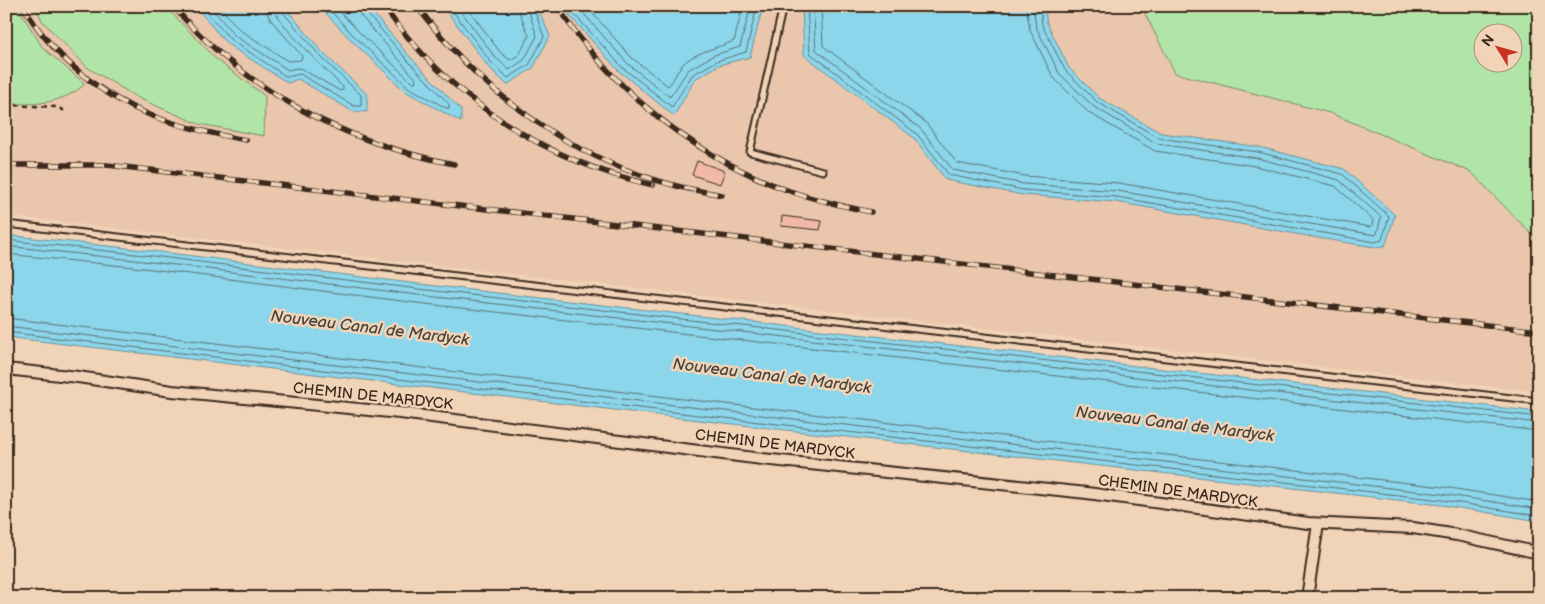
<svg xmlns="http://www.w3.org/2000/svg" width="1545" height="604" viewBox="0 0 1545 604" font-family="'Balsamiq Sans',sans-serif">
<rect width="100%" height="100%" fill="#f1d4b7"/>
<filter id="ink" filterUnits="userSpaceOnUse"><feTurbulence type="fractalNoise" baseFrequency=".02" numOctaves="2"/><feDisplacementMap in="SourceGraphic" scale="10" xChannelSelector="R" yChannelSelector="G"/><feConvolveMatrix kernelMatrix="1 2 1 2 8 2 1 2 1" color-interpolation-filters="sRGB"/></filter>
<g filter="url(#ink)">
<!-- built -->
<path fill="#eac6ad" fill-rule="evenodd" d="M6,6H1539V392L6,216ZM1482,32H1512V62H1482Z"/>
<!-- green -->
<g fill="#b1e5a7" stroke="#768862" fill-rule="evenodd">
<path d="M6,6H17L43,48L85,84C64,103 34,106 6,103Z"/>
<polygon points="35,6 165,6 217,60 265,96 264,136 199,124 140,99 88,68 43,22"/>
<path d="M1141,6H1539V242L1471,172L1330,113L1175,73ZM1482,32H1512V62H1482Z"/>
</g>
<!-- water -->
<g fill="#8bd6eb" stroke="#6b9199">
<polygon points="195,6 284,6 323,53 367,94 367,112 352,111 298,79 288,83 227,44"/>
<polygon points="319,6 367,6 411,58 461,110 461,122 405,91 351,40"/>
<polygon points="443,6 537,6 550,36 533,68 507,85 486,64"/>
<polygon points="564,6 763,6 750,57 719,65 695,79 674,116 619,71 569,15"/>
<polygon points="802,6 1044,6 1047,23 1069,68 1099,98 1161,133 1259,147 1344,169 1395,215 1385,246 1375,247 1330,240 1116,202 1023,195 946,180 914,138 804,55"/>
<polygon points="6,235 145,250 419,284 1539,412 1539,521 1441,505 681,418 6,337"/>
</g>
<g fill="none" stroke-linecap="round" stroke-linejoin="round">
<!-- shore -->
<g stroke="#5b6f70" stroke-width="1">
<polyline points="201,6 231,40 287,77 300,74 354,106 361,106 361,95 320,56 282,11 280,6"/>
<path d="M210,6L235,36L288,70L297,68L302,69L340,91L343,90V87C329,73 275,23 274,6"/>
<polyline points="219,6 240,30 288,61 301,60 302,56 271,20 267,13 267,6"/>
<polyline points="326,6 355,37 408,87 446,108 449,108 449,104 408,61 365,11 364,6"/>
<polyline points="335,6 359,32 412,82 415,82 416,79 360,15 358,6"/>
<polyline points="449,6 490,61 508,78 529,65 544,37 533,6"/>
<polyline points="457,6 495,57 509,70 524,60 537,36 527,6"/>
<polyline points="466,6 500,52 510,60 519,55 529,36 520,14 519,6"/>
<polyline points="570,6 573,13 623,68 672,107 692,75 717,61 746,52 757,6"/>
<polyline points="577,6 627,63 670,97 688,70 714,55 740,47 751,6"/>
<path d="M586,6L632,58L668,86C674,81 676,72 681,66C693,52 718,48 734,41L743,6"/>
<polyline points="807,6 810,53 917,134 949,175 1023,190 1117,197 1375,242 1382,240 1389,216 1342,174 1258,152 1159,138 1097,102 1065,70 1042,25 1040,6"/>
<polyline points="813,6 816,50 921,129 953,170 1024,184 1118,191 1375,235 1377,234 1381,217 1339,180 1257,158 1158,144 1094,107 1059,73 1036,27 1033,6"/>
<polyline points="821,6 823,46 926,123 957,163 1025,176 1119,183 1370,227 1372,226 1373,220 1335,186 1255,166 1155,151 1089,113 1053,77 1030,30 1026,6"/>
<polyline points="6,240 144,255 419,289 1539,417"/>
<polyline points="6,246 143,261 418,295 1539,423"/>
<polyline points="6,254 143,268 417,303 1539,431"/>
<polyline points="6,318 683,399 1443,487 1539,502"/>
<polyline points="6,326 682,406 1442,494 1539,509"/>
<polyline points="6,332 681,413 1442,500 1539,516"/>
</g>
</g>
<!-- building -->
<g fill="#f2b9a9" stroke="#3b2a1e">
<polygon points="697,161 725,171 720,184 692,175"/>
<polygon points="782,216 822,221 820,230 781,226"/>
</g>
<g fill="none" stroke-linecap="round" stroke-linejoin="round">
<defs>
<g id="lane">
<polyline points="783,6 750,152 823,171"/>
<polyline points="6,224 1539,401"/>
</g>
<g id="street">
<polyline points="6,369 78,377 172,391 400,413 762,459 1087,493 1308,523 1413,528 1457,535 1539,553"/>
<polyline points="1307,598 1318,524"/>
</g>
</defs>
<!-- lane casing -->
<use href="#lane" stroke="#3b2a1e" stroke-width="9"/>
<!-- street casing -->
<use href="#street" stroke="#3b2a1e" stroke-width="14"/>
<!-- path -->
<polyline stroke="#3b2a1e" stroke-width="2.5" stroke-dasharray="5 4" stroke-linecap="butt" points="6,105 57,107 65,111"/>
<!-- lane -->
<use href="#lane" stroke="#f1d4b7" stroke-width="5"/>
<!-- street -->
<use href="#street" stroke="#f1d4b7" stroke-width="10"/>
<defs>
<g id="rail">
<path d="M23,6C51,54 98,94 150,115C181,127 213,134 246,140"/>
<path d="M173,6C246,91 345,143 454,164"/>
<path d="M383,6C449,97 543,161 653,185"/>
<path d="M417,6C480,92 573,160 677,186C692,190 707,192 722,195"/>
<path d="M557,6C612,89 691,154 784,189C812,199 842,206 871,212"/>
<polyline points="6,165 107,165 1539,331"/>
</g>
</defs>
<!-- rail casing -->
<use href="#rail" stroke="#3b2a1e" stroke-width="5.5"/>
<!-- rail -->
<use href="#rail" stroke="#f1d4b7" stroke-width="4" stroke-dasharray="11" stroke-linecap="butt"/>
</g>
</g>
<g text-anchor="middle" stroke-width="5" stroke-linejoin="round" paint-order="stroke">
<!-- street labels -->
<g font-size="15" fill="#3b2a1e" stroke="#f1d4b7">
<text transform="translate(373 396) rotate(6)" y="5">CHEMIN DE MARDYCK</text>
<text transform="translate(775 444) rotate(7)" y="5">CHEMIN DE MARDYCK</text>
<text transform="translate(1178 491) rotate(8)" y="5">CHEMIN DE MARDYCK</text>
</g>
<!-- water labels -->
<g font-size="16" font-style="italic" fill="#47443d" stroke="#f1d4b7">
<text transform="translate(370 327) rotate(7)" y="6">Nouveau Canal de Mardyck</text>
<text transform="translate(772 375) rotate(7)" y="6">Nouveau Canal de Mardyck</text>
<text transform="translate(1175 423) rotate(7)" y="6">Nouveau Canal de Mardyck</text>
</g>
</g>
<!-- margin -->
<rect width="1545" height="604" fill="none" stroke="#f1d4b7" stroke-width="25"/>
<rect x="12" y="12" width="1520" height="579" fill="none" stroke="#3b2a1e" stroke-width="2" filter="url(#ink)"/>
<!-- north arrow -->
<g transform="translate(1498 48) rotate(307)"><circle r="24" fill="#f1d4b7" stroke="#a8907a"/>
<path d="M0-4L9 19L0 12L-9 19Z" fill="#c8321e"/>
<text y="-8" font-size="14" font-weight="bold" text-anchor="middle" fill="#3b2a1e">N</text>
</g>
</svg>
